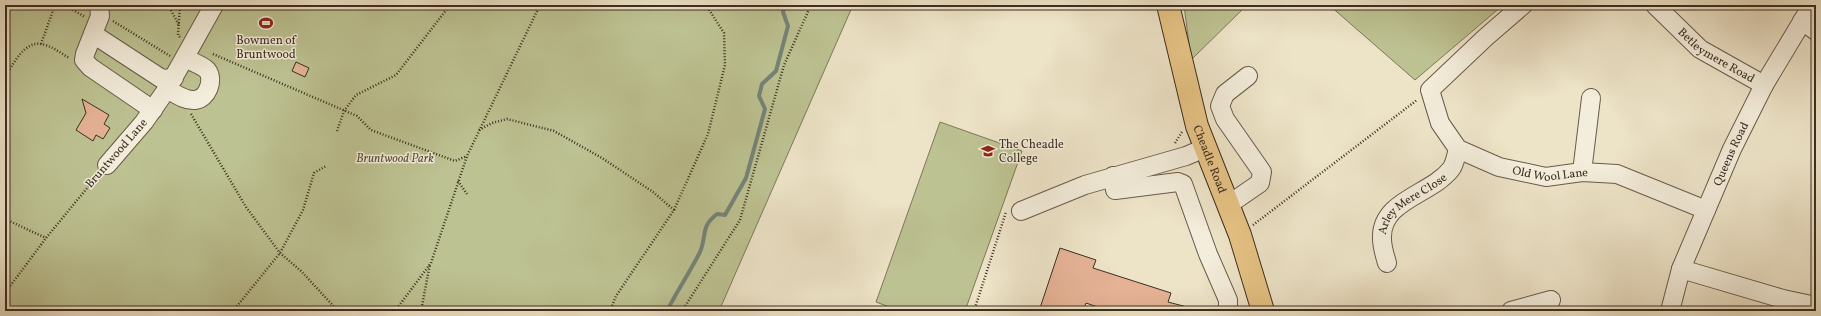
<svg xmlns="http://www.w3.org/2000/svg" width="1821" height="316" viewBox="0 0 1821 316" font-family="Vollkorn,serif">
<rect width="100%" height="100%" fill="#ede3c7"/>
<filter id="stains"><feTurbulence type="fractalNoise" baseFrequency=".005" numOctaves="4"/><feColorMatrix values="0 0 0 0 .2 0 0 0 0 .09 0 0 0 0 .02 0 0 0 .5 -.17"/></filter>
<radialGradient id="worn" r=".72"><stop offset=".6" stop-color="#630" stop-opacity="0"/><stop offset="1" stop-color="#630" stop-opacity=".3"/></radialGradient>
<!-- green -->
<g fill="#bdc292" stroke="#7d7859">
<polygon points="5,5 853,5 719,311 5,311"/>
<polygon points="1184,5 1247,5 1191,60"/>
<polygon points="1329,5 1503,5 1415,80"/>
<polygon points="940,122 1022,151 965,311 900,311 876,302"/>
</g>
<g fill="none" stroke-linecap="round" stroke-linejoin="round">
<!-- stream -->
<path stroke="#748478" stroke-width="4" d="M667,311C677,291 690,272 700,252C707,236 700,227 717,214L725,215L746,178L765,109L759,96L762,84L776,71L788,26L783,12L785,5"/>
</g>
<!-- building -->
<g fill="#e5b295" stroke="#3d2e20">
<polygon points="296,62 309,68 305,77 292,71"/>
<polygon points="82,99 109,115 104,124 110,128 103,139 96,135 93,141 76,130 86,113"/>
<polygon points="1060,248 1096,260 1093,268 1171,293 1168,302 1187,307 1187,311 1109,311 1086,303 1083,311 1039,311"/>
</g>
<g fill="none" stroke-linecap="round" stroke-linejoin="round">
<defs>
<g id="minor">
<polyline points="99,5 100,16 85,54 84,60 90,67 153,110"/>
<path id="s1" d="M1523,5L1486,37L1430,90L1440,123L1458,149L1499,167L1546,177L1582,172L1617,174L1706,210"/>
<path id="s2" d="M1655,5L1700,49L1764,85"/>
<polyline points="1802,21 1816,31"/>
<polyline points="93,34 162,79 174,78"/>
<path d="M167,89C176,94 185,101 195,100C207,99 215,80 207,70C202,65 192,62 185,58"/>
<polyline points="107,165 144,122 167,89 214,5"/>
<polyline points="1582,172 1591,98"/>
<polyline points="1113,176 1115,190 1178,182 1183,184 1208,254 1228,300 1228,311"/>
<polyline points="1228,205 1260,183 1262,172 1225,119 1220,106 1225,94 1248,76"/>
<polyline points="1021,211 1085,185 1186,156 1205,148"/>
<path id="s3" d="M1387,263C1385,256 1382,247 1382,239C1380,200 1431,195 1451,169C1455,164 1456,155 1458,149"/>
<polyline points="1681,269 1783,299 1816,306"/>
<polyline points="1511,311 1551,300"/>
<path id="s4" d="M1670,311L1681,269L1732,149L1764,85L1812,5"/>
</g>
<g id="major">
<path id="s5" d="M1168,5L1197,126L1240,235L1263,311"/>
</g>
</defs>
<!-- minor casing -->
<use href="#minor" stroke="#695b4a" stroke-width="20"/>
<!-- major casing -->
<use href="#major" stroke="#3d2e20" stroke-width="24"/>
<!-- path -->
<g stroke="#3d2e20" stroke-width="2.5" stroke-dasharray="1 2" stroke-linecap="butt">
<polyline points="65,5 85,17"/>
<polyline points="168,5 179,25"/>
<polyline points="113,21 170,56"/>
<polyline points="180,37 178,35 180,5"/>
<polyline points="41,44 55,5"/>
<polyline points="213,54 357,116 371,130 455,161 467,156"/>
<path d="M5,77C12,66 24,41 41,44C50,45 61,53 69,58"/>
<polyline points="191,114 246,207 280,253 301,271 338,311"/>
<polyline points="479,130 492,123 507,119 554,131 602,158 653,192 674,210 616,296 610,311"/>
<polyline points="337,131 344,111 356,95 396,75 450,5"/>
<polyline points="1175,143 1182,132"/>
<polyline points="458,181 467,194"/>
<polyline points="674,210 708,134 725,65 724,33 706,5"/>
<polyline points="5,219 46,238"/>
<polyline points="1253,225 1417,100"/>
<polyline points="5,293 46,238 97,176"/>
<polyline points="233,311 280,253 303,210 314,173 326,166"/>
<polyline points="395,311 431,263 467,156 540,5"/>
<polyline points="421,311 430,264"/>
<polyline points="682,311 740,220 784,65 811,5"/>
<polyline points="974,311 1006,212"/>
</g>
<!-- minor -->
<use href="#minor" stroke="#f3eddb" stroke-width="18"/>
<!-- major -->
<use href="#major" stroke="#e6c284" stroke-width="22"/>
</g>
<!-- icons -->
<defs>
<symbol id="stadium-bare" viewBox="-9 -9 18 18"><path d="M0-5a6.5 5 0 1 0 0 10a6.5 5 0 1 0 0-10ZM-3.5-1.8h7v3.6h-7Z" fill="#8f2418" stroke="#f3eddb" stroke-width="2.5" paint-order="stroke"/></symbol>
<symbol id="university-bare" viewBox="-9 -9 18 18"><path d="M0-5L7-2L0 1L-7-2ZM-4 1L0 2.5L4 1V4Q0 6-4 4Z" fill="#8f2418" stroke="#f3eddb" stroke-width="2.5" paint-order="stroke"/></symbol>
</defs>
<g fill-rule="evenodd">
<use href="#stadium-bare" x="256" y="13" width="20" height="20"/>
<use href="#university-bare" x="978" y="141" width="20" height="20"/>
</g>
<g text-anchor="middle" stroke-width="3" stroke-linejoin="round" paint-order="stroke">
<!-- poi labels -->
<g font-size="12" fill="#3d2e20" stroke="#f3eddb">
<text x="266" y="44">Bowmen of<tspan x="266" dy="14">Bruntwood</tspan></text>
<text x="999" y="148" text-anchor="start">The Cheadle<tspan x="999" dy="14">College</tspan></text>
</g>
<!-- street labels -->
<g font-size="12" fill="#3d2e20" stroke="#f3eddb">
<text dy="4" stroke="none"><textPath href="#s2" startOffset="80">Betleymere Road</textPath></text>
<text transform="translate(116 153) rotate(-49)" y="4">Bruntwood Lane</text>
<text dy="4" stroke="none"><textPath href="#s4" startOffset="169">Queens Road</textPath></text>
<text dy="4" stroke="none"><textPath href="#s5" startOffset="160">Cheadle Road</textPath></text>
<text dy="4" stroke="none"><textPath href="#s1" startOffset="289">Old Wool Lane</textPath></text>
<text dy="4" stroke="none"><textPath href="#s3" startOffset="74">Arley Mere Close</textPath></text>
</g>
<!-- park labels -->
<g font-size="12" font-style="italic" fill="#574c37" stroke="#f3eddb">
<text x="395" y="162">Bruntwood Park</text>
</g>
</g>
<!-- margin -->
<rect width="1821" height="316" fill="none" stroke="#ede3c7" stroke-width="20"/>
<rect x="6" y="6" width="1809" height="304" fill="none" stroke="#3d2e20" stroke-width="2"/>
<rect x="10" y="10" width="1801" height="296" fill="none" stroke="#3d2e20"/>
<rect width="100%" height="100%" filter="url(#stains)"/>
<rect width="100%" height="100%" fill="url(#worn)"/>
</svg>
